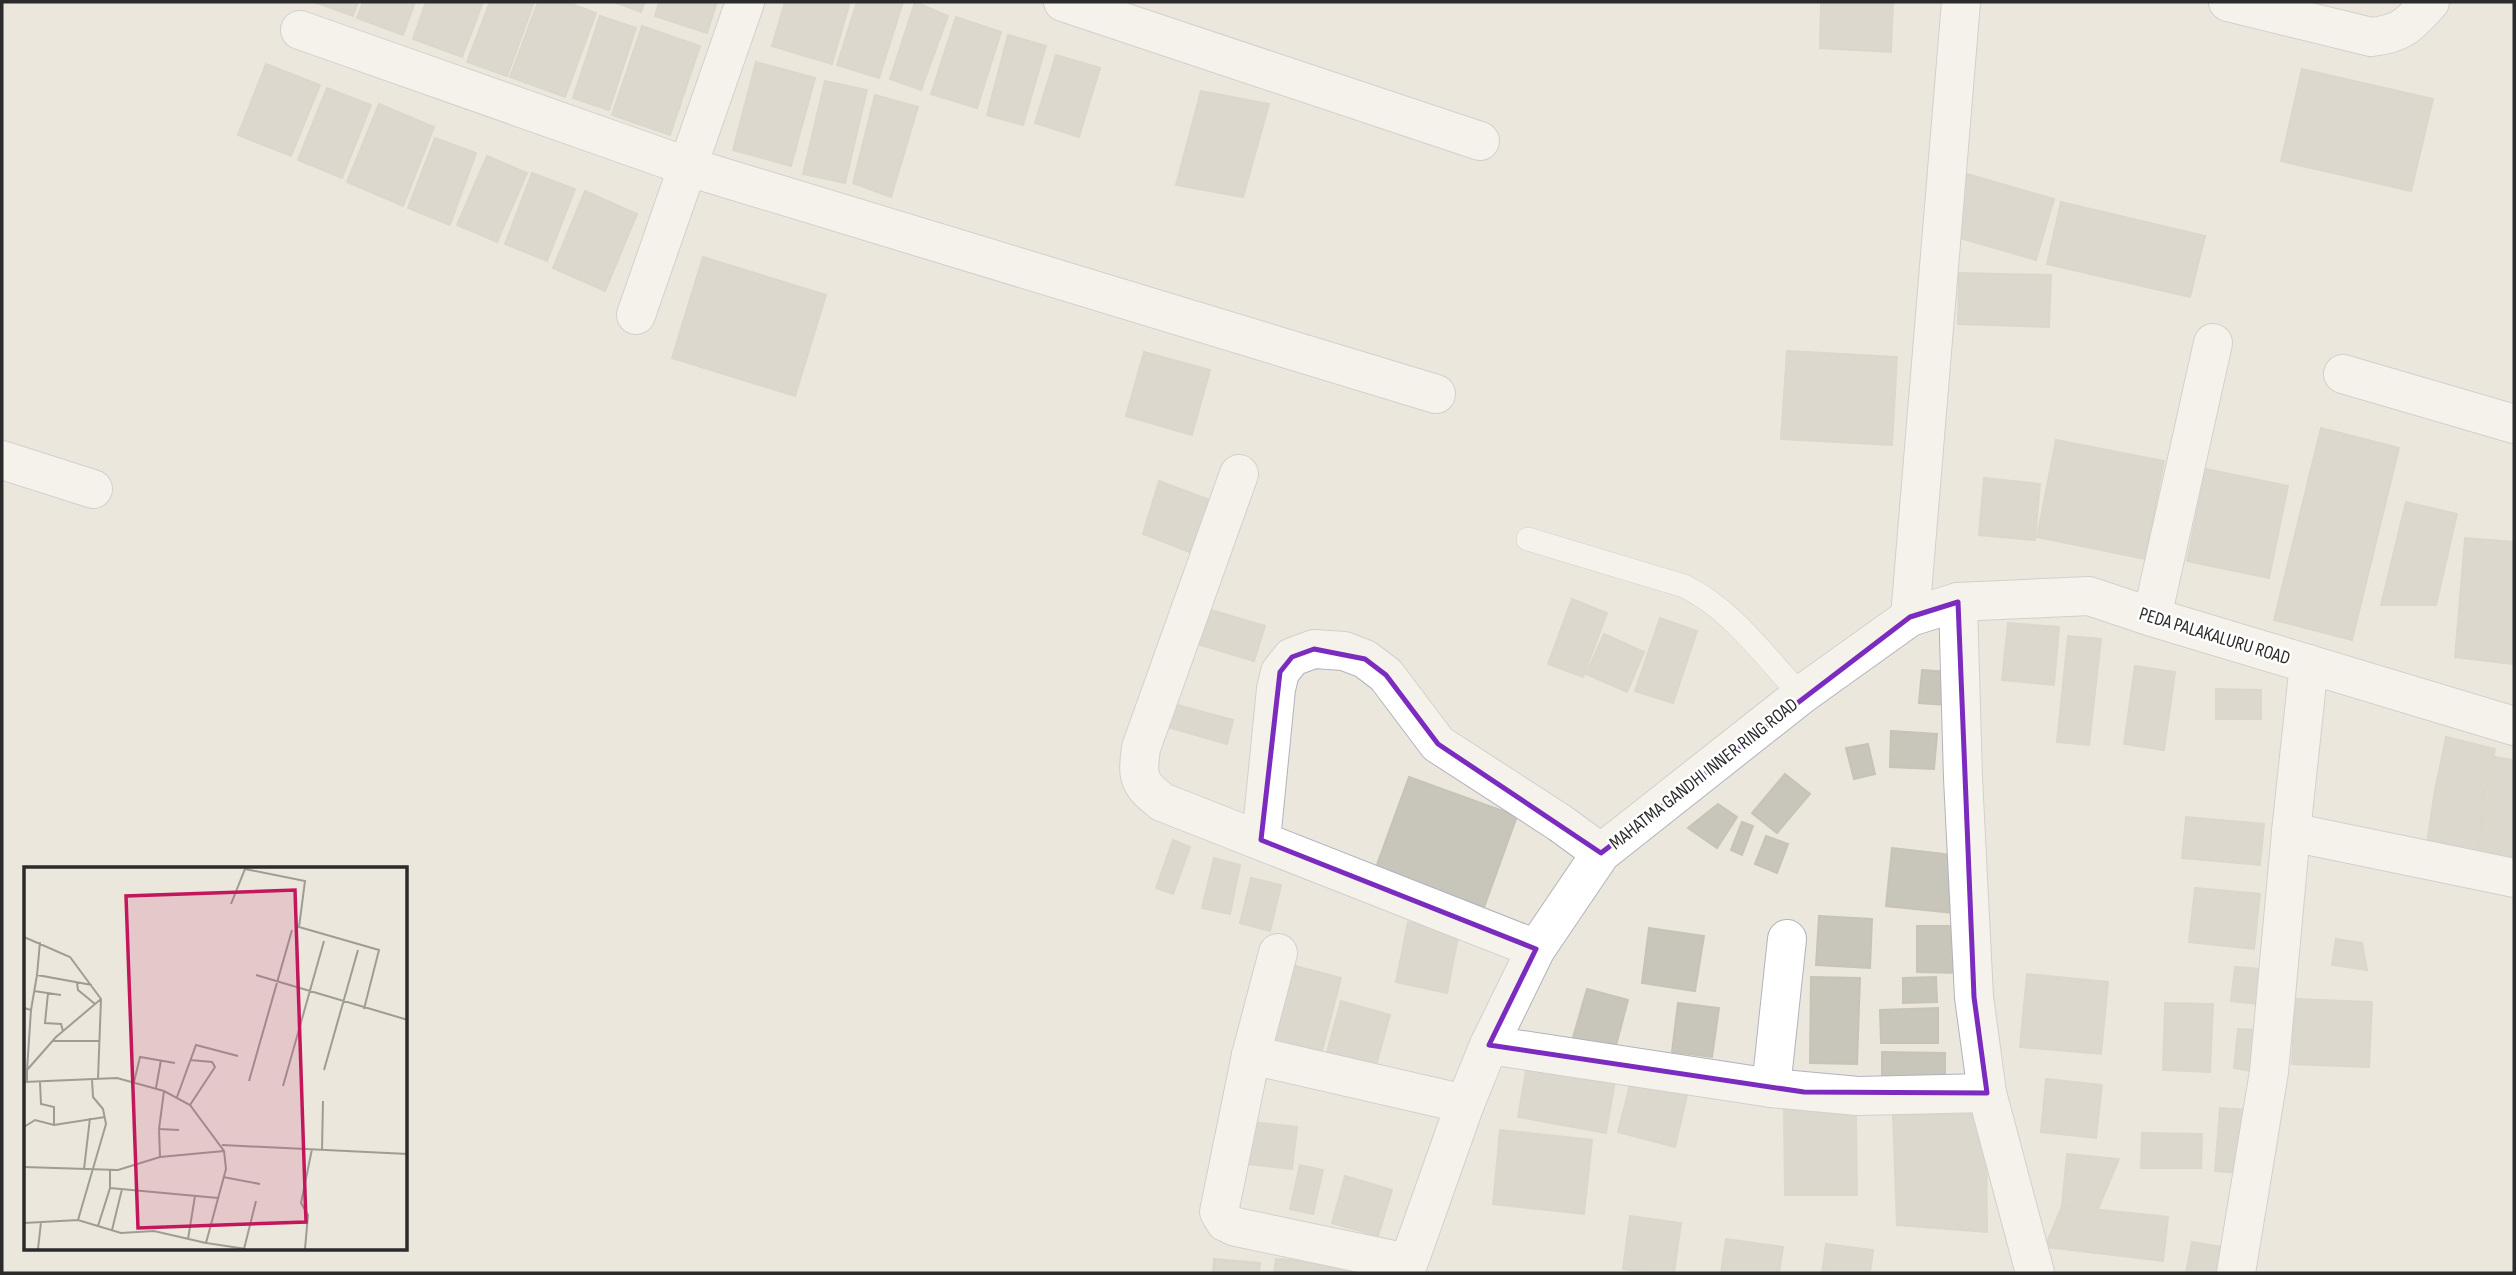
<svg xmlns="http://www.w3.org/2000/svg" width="2516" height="1275" viewBox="0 0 2516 1275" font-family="'Sofia Sans Condensed',sans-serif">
<rect width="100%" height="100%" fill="#ece7dd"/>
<!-- building -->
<g fill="#c8c5bb" stroke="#c8c3b6" stroke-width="2">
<polygon points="314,2 358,2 353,16"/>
<polygon points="363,2 415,2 403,35 357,18"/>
<polygon points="426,2 483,2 462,57 413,39"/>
<polygon points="490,2 534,2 507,76 467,62"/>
<polygon points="538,2 567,2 596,13 565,97 510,77"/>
<polygon points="614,2 645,2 641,12"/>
<polygon points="659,2 717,2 707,33 655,16"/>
<polygon points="785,2 850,2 832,64 772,46"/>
<polygon points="857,2 903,2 879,78 837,65"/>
<polygon points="915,2 948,16 921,90 890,79"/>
<polygon points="1821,2 1893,2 1891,52 1820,48"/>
<polygon points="600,16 636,28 609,110 573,98"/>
<polygon points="956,17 1001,32 977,108 931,94"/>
<polygon points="642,26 700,46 670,135 612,115"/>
<polygon points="1008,35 1046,46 1023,125 987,115"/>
<polygon points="1056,55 1100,68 1079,137 1035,123"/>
<polygon points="756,62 815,78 791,166 733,150"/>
<polygon points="266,64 320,85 291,156 238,135"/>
<polygon points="2302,69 2433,99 2411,191 2281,161"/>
<polygon points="825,81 867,90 845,183 803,174"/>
<polygon points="327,88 371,105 342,178 298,160"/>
<polygon points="1201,91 1269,104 1243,197 1176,185"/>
<polygon points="875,95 918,107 891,197 853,183"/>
<polygon points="379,104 434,127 403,206 347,182"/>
<polygon points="435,138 476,153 450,225 408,208"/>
<polygon points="487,156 527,173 497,242 457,225"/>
<polygon points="532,173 575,189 547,261 505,244"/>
<polygon points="1967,174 2054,199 2036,260 1950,235"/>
<polygon points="585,191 637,214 605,291 553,268"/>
<polygon points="2061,202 2205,236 2190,297 2047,264"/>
<polygon points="703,257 826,295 795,396 672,358"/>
<polygon points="1959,273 2051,275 2049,327 1958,324"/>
<polygon points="1787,351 1897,357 1892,445 1781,439"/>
<polygon points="1144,352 1210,370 1192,435 1126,416"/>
<polygon points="2321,428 2399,448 2352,640 2274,620"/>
<polygon points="2056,440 2164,461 2145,559 2037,537"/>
<polygon points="2206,469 2288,486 2269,578 2187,561"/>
<polygon points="1984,478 2040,484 2035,540 1979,535"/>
<polygon points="1159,481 1210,500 1192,553 1143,534"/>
<polygon points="2406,502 2457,514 2436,605 2381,605"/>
<polygon points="2465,538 2514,542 2514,664 2455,657"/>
<polygon points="1572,599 1607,613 1583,677 1548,664"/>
<polygon points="1204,608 1265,626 1254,661 1194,643"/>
<polygon points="1660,618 1697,631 1673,703 1635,691"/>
<polygon points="2008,623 2059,627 2054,685 2002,680"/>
<polygon points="1604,634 1644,652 1627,692 1586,674"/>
<polygon points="2068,636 2101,639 2089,745 2057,742"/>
<polygon points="2135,666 2175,672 2164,750 2124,744"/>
<polygon points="1922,670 1949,672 1947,705 1919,703"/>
<polygon points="2216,689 2261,690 2261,719 2216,719"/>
<polygon points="1170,703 1233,720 1227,744 1164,726"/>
<polygon points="1891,731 1937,734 1934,769 1890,767"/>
<polygon points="2446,737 2495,749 2485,798 2435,790"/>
<polygon points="1868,744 1875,774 1854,779 1846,748"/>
<polygon points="2495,757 2514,760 2514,872 2475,864"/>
<polygon points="1785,774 1810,794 1777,833 1752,813"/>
<polygon points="1409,777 1517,816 1482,913 1374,873"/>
<polygon points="2435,790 2485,798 2475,864 2425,857"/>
<polygon points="1718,804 1737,817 1717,848 1688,828"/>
<polygon points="2186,817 2264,824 2260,865 2182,858"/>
<polygon points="1742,822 1753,826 1742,855 1731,850"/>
<polygon points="1766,836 1788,844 1777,873 1755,864"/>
<polygon points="1173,840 1190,847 1173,894 1156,888"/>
<polygon points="1892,848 1960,856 1953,913 1886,906"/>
<polygon points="1214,858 1240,865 1230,914 1202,908"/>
<polygon points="1251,878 1281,885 1270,931 1240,923"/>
<polygon points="2195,888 2260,894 2254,949 2189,942"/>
<polygon points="1819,916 1872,919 1870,968 1816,965"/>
<polygon points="1408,922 1459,932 1447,993 1396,982"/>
<polygon points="1917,926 1963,926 1962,973 1917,972"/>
<polygon points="1649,928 1704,936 1695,991 1642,983"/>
<polygon points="2336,939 2362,943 2367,970 2332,965"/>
<polygon points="1284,963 1341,978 1322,1051 1265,1036"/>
<polygon points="2235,967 2261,969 2258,1004 2231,1001"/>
<polygon points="2027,974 2108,982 2101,1054 2020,1047"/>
<polygon points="1811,977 1860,978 1857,1064 1810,1063"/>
<polygon points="1936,977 1937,1002 1903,1003 1903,978"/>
<polygon points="1587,989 1628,1000 1614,1053 1572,1041"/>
<polygon points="2295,999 2372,1002 2369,1067 2292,1064"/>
<polygon points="1341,1001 1390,1015 1373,1076 1324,1063"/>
<polygon points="1678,1003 1719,1008 1712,1057 1672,1052"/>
<polygon points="2165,1003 2213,1004 2210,1072 2163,1070"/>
<polygon points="1938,1008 1938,1043 1881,1043 1880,1010"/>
<polygon points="2238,1029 2258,1030 2253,1071 2234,1068"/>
<polygon points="1882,1052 1945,1053 1945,1082 1882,1082"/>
<polygon points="1527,1065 1615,1081 1606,1133 1518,1117"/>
<polygon points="1633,1073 1689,1087 1675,1147 1618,1132"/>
<polygon points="2046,1079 2102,1085 2096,1138 2041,1132"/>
<polygon points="2220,1108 2246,1110 2240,1173 2215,1171"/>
<polygon points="1784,1109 1856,1109 1857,1195 1785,1195"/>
<polygon points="1986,1114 1987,1232 1897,1225 1893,1115"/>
<polygon points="1253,1122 1297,1127 1292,1169 1248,1164"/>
<polygon points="1500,1130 1592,1140 1584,1214 1493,1204"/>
<polygon points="2142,1133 2202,1134 2201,1168 2141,1168"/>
<polygon points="2067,1154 2119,1159 2098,1209 2062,1206"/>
<polygon points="1300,1165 1323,1170 1313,1214 1290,1209"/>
<polygon points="1345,1176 1392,1190 1378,1236 1332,1223"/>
<polygon points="2062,1206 2168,1217 2163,1261 2045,1247"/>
<polygon points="1630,1216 1681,1223 1674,1273 1651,1273 1623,1269"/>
<polygon points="1726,1239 1783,1247 1779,1273 1721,1273"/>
<polygon points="2192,1242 2229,1248 2225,1273 2186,1273"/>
<polygon points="1826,1244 1873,1250 1870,1273 1822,1273"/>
<polygon points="1214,1259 1260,1263 1259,1273 1213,1273"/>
<polygon points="1276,1259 1355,1265 1354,1273 1274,1273"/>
</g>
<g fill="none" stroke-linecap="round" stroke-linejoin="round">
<defs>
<path id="lane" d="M1528,539L1684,586C1732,609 1765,657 1801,695"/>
<g id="street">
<polyline points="1063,2 1480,141"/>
<path d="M2228,2L2371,37C2402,34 2410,24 2430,2"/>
<polyline points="300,30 689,167 1436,394"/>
<polyline points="636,315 745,2"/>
<polyline points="2343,374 2514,424"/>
<polyline points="2,460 93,489"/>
<path d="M1239,474L1141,748C1137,778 1138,783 1162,802L1536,949"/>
<polyline points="1958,602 1963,778 1974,997 1987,1093 2035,1273"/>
<polyline points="1910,617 1961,2"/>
<polyline points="2152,617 2213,343"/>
<polyline points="2291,832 2514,878"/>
<polyline points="1261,840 1276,689 1280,672 1292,657 1314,649 1344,651 1365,659 1386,675 1438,744 1560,823 1601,853"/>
<polyline points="1278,953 1251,1055 1219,1212 1225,1222 1236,1227 1408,1263"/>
<polyline points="1489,1045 1771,1088 1787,939"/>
<polyline points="1251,1055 1465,1104"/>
<polyline points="1771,1088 1858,1096 1987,1093"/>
<polyline points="2236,1273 2269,1072 2291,832 2309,664"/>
</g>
<polyline id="secondary" points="1405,1273 1465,1104 1489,1045 1536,949 1601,853 1801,695 1910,617 1958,602 2089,596 2152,617 2514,726"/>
</defs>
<!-- lane casing -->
<use href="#lane" stroke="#b1b2be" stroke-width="24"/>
<!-- street casing -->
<use href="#street" stroke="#b1b2be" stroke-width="40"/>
<!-- secondary casing -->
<use href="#secondary" stroke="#b1b2be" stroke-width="40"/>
<!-- lane -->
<use href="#lane" stroke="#fff" stroke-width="23"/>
<!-- street -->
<use href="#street" stroke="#fff" stroke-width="38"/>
<!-- secondary -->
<use href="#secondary" stroke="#fff" stroke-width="38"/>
</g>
<!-- marked area -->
<path d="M0 0H2516V1275H0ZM1958,602L1974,997L1987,1093L1804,1092L1489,1045L1536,949L1261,840L1280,672L1292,657L1314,649L1365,659L1386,675L1438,744L1601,853L1910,617Z" fill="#ece7dd" fill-opacity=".55" fill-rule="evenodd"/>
<path fill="none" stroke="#7b2cbf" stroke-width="5" stroke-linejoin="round" d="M1958,602L1974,997L1987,1093L1804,1092L1489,1045L1536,949L1261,840L1280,672L1292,657L1314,649L1365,659L1386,675L1438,744L1601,853L1910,617Z"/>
<g text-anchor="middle" stroke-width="5" stroke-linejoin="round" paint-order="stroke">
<!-- street labels -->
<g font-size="19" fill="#2b2b2b" stroke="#fff">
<text transform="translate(2215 635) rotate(17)" y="7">PEDA PALAKALURU ROAD</text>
<text transform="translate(1703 773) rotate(-38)" y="7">MAHATMA GANDHI INNER RING ROAD</text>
</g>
</g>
<!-- overview -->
<g transform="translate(24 867)">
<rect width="383" height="383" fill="#ece7dd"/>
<path fill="none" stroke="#9f9c96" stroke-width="2" d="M207,37L221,2L281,14L275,60L355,83L340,142M0,70L46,90L77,132L74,212M13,108L16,75M232,108L384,153M53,116L54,123L71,137M10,124L37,128M24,126L21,156L37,157L39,164M0,141L7,143L3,203M7,143L13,108L68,118M28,174H76M300,203L334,83M225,214L268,63M0,215L93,211L140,224L166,238L200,284L202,302L182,376L222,382M3,215V203L32,170L77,132M16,215L17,237L30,240V258M110,215L116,190L151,196M259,219L300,74M132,221L137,193M140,224L135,262L155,263M153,230L172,178L214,189M166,238L191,200L188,195L166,193M0,260L11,253L30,258L81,250M135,262L136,290M198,278L384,287M298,283L299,234M0,300L94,303L136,290L200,284M60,302L66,251M199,310L236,317M86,321L194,331M54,353L82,257L79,242L69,230L68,212M0,356L54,353L97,366L130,364L182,376M74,359L86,321V303M88,363L98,322M164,372L171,329M14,382L17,355M220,382L232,334M281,382L284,348L277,336L288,282"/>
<path fill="#c2185b" fill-opacity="0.15" stroke="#c2185b" stroke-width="3.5" d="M271,23L282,355L114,361L102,29Z"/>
<rect width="383" height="383" fill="none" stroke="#2b2b2b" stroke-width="3.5"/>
</g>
<!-- border -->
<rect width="2516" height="1275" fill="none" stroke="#2b2b2b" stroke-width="7"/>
</svg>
